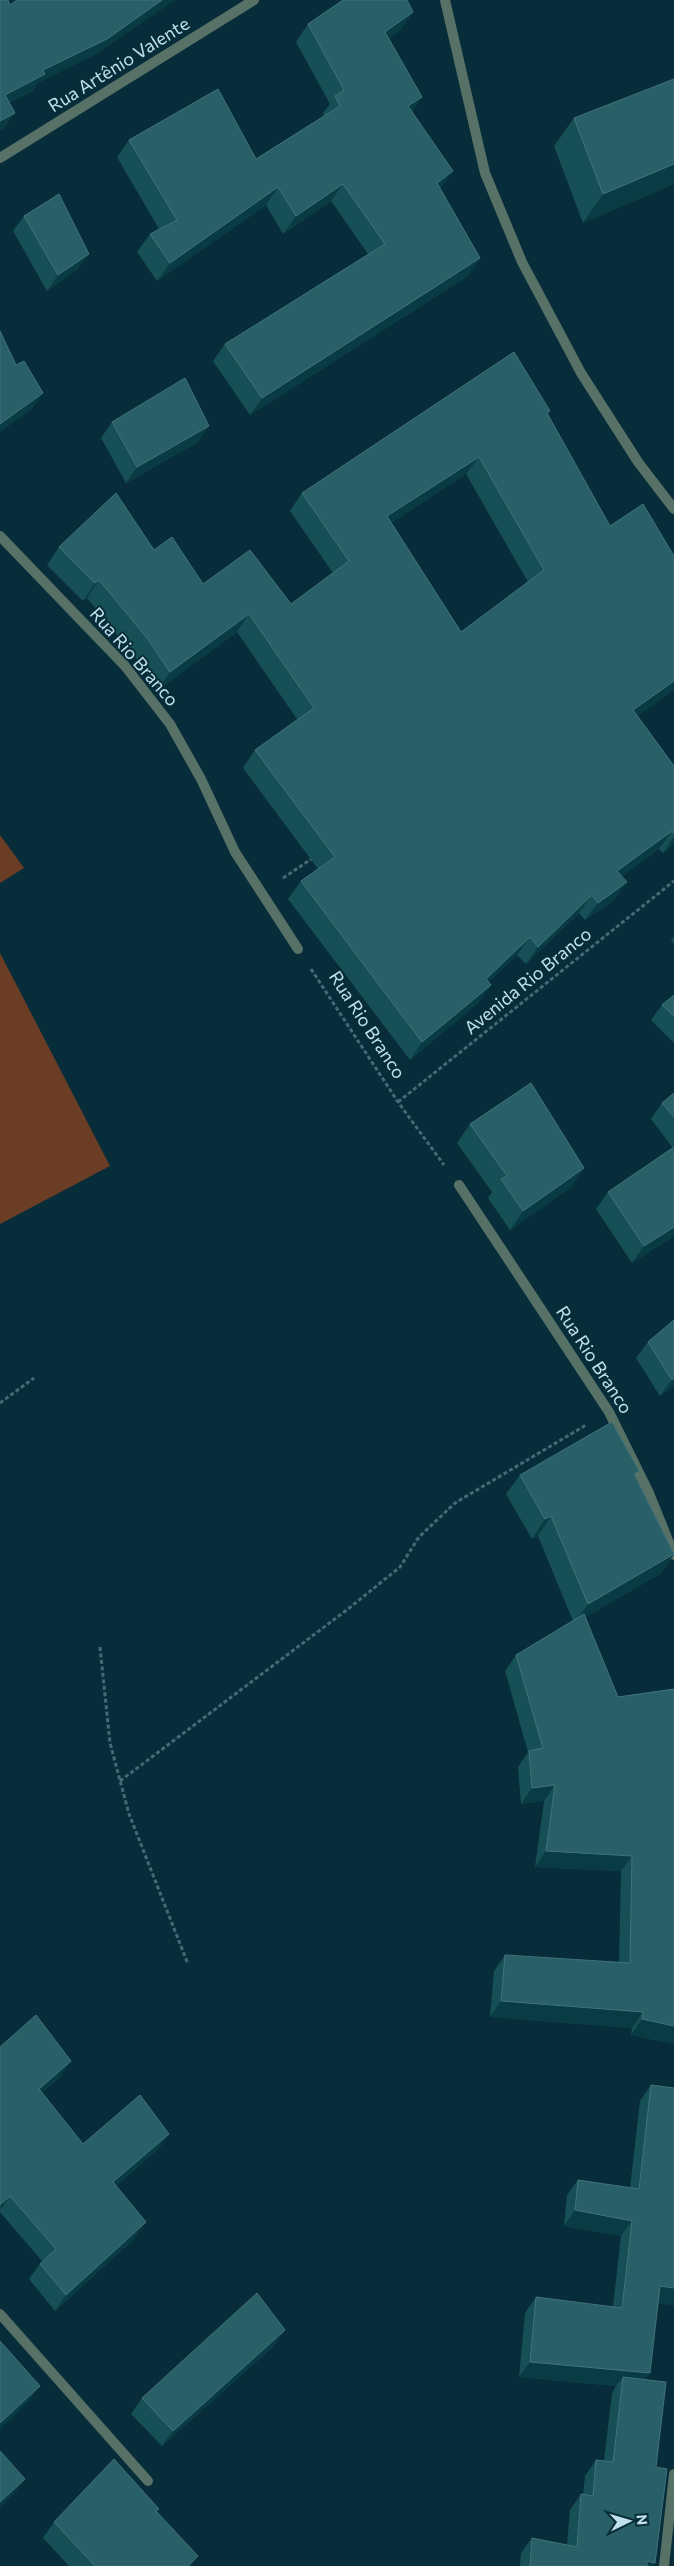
<svg xmlns="http://www.w3.org/2000/svg" width="674" height="2566" viewBox="0 0 674 2566" font-family="Commissioner,sans-serif">
<rect width="100%" height="100%" fill="#082d3a"/>
<!-- green -->
<g fill="#6c3d25">
<polygon points="0,835 24,868 0,883"/>
<polygon points="0,953 110,1166 0,1224"/>
</g>
<g fill="none" stroke-linecap="round" stroke-linejoin="round">
<!-- path -->
<g stroke="#466977" stroke-width="3" stroke-dasharray="4 2.5" stroke-linecap="butt">
<polyline points="283,878 313,858"/>
<polyline points="311,969 398,1102 444,1165"/>
<polyline points="398,1102 674,881"/>
<polyline points="0,1403 34,1378"/>
<polyline points="100,1647 110,1743 129,1814 188,1964"/>
<polyline points="120,1781 348,1609 400,1567 419,1537 455,1503 586,1425"/>
</g>
<!-- minor -->
<g stroke="#577166" stroke-width="10">
<polyline points="445,0 485,173 522,262 581,373 638,462 674,509"/>
<polyline points="0,158 254,0"/>
<polyline points="0,536 125,666 170,724 201,779 235,852 298,949"/>
<polyline points="459,1185 609,1412 649,1493 674,1555"/>
<polyline points="0,2314 148,2481"/>
<polyline points="664,2566 674,2474"/>
</g>
</g>
<!-- wall -->
<g fill="#174f56" fill-rule="evenodd">
<polygon points="413,12 401,29 388,39 422,97 412,111 440,189 480,258 468,276 250,415 213,361 225,344 368,254 331,201 283,234 266,205 157,281 137,252 150,234 159,229 117,157 129,140 256,159 324,116 323,113 330,104 296,42 308,24"/>
<polygon points="574,118 674,184 583,223 554,146"/>
<polygon points="24,216 78,269 47,291 13,231"/>
<path d="M548,414L637,716L674,766V844L663,853L659,849L622,876L614,900L585,920L579,913L526,964L517,955L488,982L491,985L478,1003L410,1060L288,899L301,881L318,869L243,768L255,750L297,719L237,632L158,690L134,656L87,598L83,601L47,565L59,547L154,550L203,584L291,604L333,573L290,511L302,493ZM466,474L528,582L461,632L391,523Z"/>
<polygon points="112,422 209,426 198,442 126,483 101,438"/>
<polygon points="674,936 674,944 671,941"/>
<polygon points="674,995 674,1043 651,1020 662,1005"/>
<polygon points="674,1093 674,1236 632,1263 596,1209 608,1192 673,1148 651,1119 662,1103"/>
<polygon points="470,1124 571,1187 510,1230 488,1198 492,1192 457,1143"/>
<polygon points="674,1320 674,1385 660,1396 636,1358 648,1342"/>
<polygon points="520,1475 635,1476 674,1554 660,1574 585,1617 618,1697 674,1689 674,2044 631,2035 632,2028 490,2017 494,1971 505,1955 619,1963 621,1871 535,1867 544,1801 521,1804 518,1767 528,1752 505,1671 516,1655 573,1621 538,1536 532,1539 506,1494"/>
<polygon points="0,2047 60,2077 42,2092 83,2144 169,2134 158,2149 116,2186 135,2238 55,2311 29,2279 42,2261 0,2212"/>
<polygon points="651,2085 658,2303 645,2380 656,2467 655,2563 653,2566 520,2566 521,2553 532,2538 567,2545 570,2510 581,2494 583,2495 585,2476 596,2460 604,2461 612,2393 616,2386 519,2377 525,2313 536,2297 613,2307 621,2236 564,2226 567,2195 578,2180 630,2188 640,2101"/>
<polygon points="274,2346 162,2446 131,2414 142,2398"/>
<polygon points="54,2522 191,2566 69,2566 43,2538"/>
</g>
<!-- shaded-wall -->
<g fill="#093b44">
<polygon points="162,0 175,0 95,55 38,83 33,91 0,108 5,95 43,70"/>
<polygon points="413,12 401,29 372,50 385,32"/>
<polygon points="422,97 409,114 408,106"/>
<polygon points="15,113 3,129 0,131 0,121"/>
<polygon points="674,164 674,184 583,223 603,194"/>
<polygon points="453,171 440,189 437,183"/>
<polygon points="343,184 331,201 283,234 296,216"/>
<polygon points="278,187 266,205 157,281 170,263"/>
<polygon points="89,254 78,269 47,291 58,275"/>
<polygon points="480,258 468,276 250,415 262,398"/>
<polygon points="43,393 32,409 0,432 0,424"/>
<polygon points="209,426 198,442 126,483 137,467"/>
<polygon points="479,457 466,474 374,534 387,516"/>
<polygon points="99,580 87,598 83,601 95,583"/>
<polygon points="249,614 237,632 158,690 170,672"/>
<polygon points="674,681 674,690 621,728 633,710"/>
<polygon points="672,831 659,849 605,889 617,871"/>
<polygon points="674,837 674,844 663,853"/>
<polygon points="627,882 614,900 585,920 598,903"/>
<polygon points="592,895 579,913 526,964 538,947"/>
<polygon points="530,937 517,955 473,997 486,979"/>
<polygon points="491,985 478,1003 410,1060 422,1042"/>
<polygon points="584,1168 571,1187 510,1230 523,1211"/>
<polygon points="674,1227 674,1236 632,1263 644,1246"/>
<polygon points="674,1378 674,1385 660,1396 672,1380"/>
<polygon points="551,1516 538,1536 532,1539 545,1519"/>
<polygon points="674,1554 660,1574 574,1624 588,1604"/>
<polygon points="555,1785 544,1801 521,1804 532,1788"/>
<polygon points="546,1851 632,1856 621,1871 535,1867"/>
<polygon points="501,2001 643,2012 632,2028 490,2017"/>
<polygon points="642,2019 674,2026 674,2044 631,2035"/>
<polygon points="71,2061 60,2077 28,2104 39,2089"/>
<polygon points="169,2134 158,2149 102,2198 113,2182"/>
<polygon points="10,2196 0,2210 1,2204"/>
<polygon points="575,2210 632,2221 621,2236 564,2226"/>
<polygon points="146,2222 135,2238 55,2311 66,2295"/>
<polygon points="660,2286 674,2288 674,2306 649,2302"/>
<polygon points="285,2330 274,2346 162,2446 173,2431"/>
<polygon points="530,2362 650,2373 639,2388 623,2377 616,2386 519,2377"/>
<polygon points="40,2386 29,2401 0,2429 0,2423"/>
<polygon points="25,2479 14,2494 0,2507 0,2502"/>
<polygon points="198,2556 191,2566 188,2566"/>
<polygon points="647,2561 655,2563 653,2566 644,2566"/>
</g>
<!-- building -->
<g fill="#295f67" stroke="#41737c" fill-rule="evenodd">
<polygon points="0,0 8,0 10,5 17,0 162,0 107,39 43,70 45,74 5,95 15,113 0,121"/>
<polygon points="343,0 407,0 413,12 385,32 422,97 408,106 453,171 437,183 480,258 262,398 225,344 385,244 343,184 296,216 278,187 170,263 150,234 177,220 129,140 218,89 256,159 340,106 335,96 344,90 308,24"/>
<polygon points="674,79 674,164 603,194 574,118"/>
<polygon points="59,194 89,254 58,275 24,216"/>
<polygon points="0,331 16,365 24,361 43,393 0,424"/>
<path d="M514,352L550,411L547,413L610,526L643,504L674,556V681L633,710L674,766V834L672,831L617,871L627,882L598,903L592,895L538,947L530,937L486,979L491,985L422,1042L301,881L335,857L255,750L314,708L249,614L170,672L147,638L99,580L95,583L59,547L116,493L154,550L172,537L203,584L250,550L291,604L349,561L302,493ZM479,457L544,570L461,632L387,516Z"/>
<polygon points="185,378 209,426 137,467 112,422"/>
<polygon points="674,995 674,1016 662,1005"/>
<polygon points="531,1083 584,1168 523,1211 501,1179 507,1176 470,1124"/>
<polygon points="674,1093 674,1117 662,1103"/>
<polygon points="674,1147 674,1227 644,1246 608,1192"/>
<polygon points="674,1320 674,1378 672,1380 648,1342"/>
<polygon points="612,1422 639,1471 634,1474 674,1554 588,1604 551,1516 545,1519 520,1475"/>
<polygon points="584,1614 618,1697 674,1689 674,2026 642,2019 643,2012 501,2001 505,1955 630,1963 632,1856 546,1851 555,1785 532,1788 529,1751 543,1748 516,1655"/>
<polygon points="36,2015 71,2061 39,2089 83,2144 140,2095 169,2134 113,2182 146,2222 66,2295 40,2264 56,2249 10,2196 1,2204 0,2204 0,2047"/>
<polygon points="651,2085 674,2088 674,2288 660,2286 650,2373 530,2362 536,2297 622,2308 632,2221 575,2210 578,2180 639,2189"/>
<polygon points="257,2293 285,2330 173,2431 142,2398"/>
<polygon points="0,2341 40,2386 0,2423"/>
<polygon points="623,2377 666,2382 656,2467 667,2469 655,2563 647,2561 647,2566 530,2566 532,2538 577,2547 581,2494 593,2496 596,2460 613,2462"/>
<polygon points="0,2451 25,2479 0,2502"/>
<polygon points="114,2459 159,2509 156,2511 198,2556 188,2566 95,2566 54,2522"/>
</g>
<g text-anchor="middle" stroke-width="4" stroke-linejoin="round" paint-order="stroke">
<!-- street labels -->
<g font-size="18" fill="#c0e0ee" stroke="#082d3a">
<text transform="translate(119 65) rotate(-32)" y="6">Rua Artênio Valente</text>
<text transform="translate(134 657) rotate(49)" y="6">Rua Rio Branco</text>
<text transform="translate(528 981) rotate(-39)" y="6">Avenida Rio Branco</text>
<text transform="translate(367 1025) rotate(57)" y="6">Rua Rio Branco</text>
<text transform="translate(594 1360) rotate(57)" y="6">Rua Rio Branco</text>
</g>
</g>
<!-- north arrow -->
<g transform="translate(629 2521) rotate(85)" stroke="#082d3a" stroke-width="4" paint-order="stroke">
<path d="M0-4L9 19L0 12L-9 19Z" fill="#c0e0ee"/>
<text y="-8" font-size="14" font-weight="bold" text-anchor="middle" fill="#c0e0ee">N</text>
</g>
</svg>
